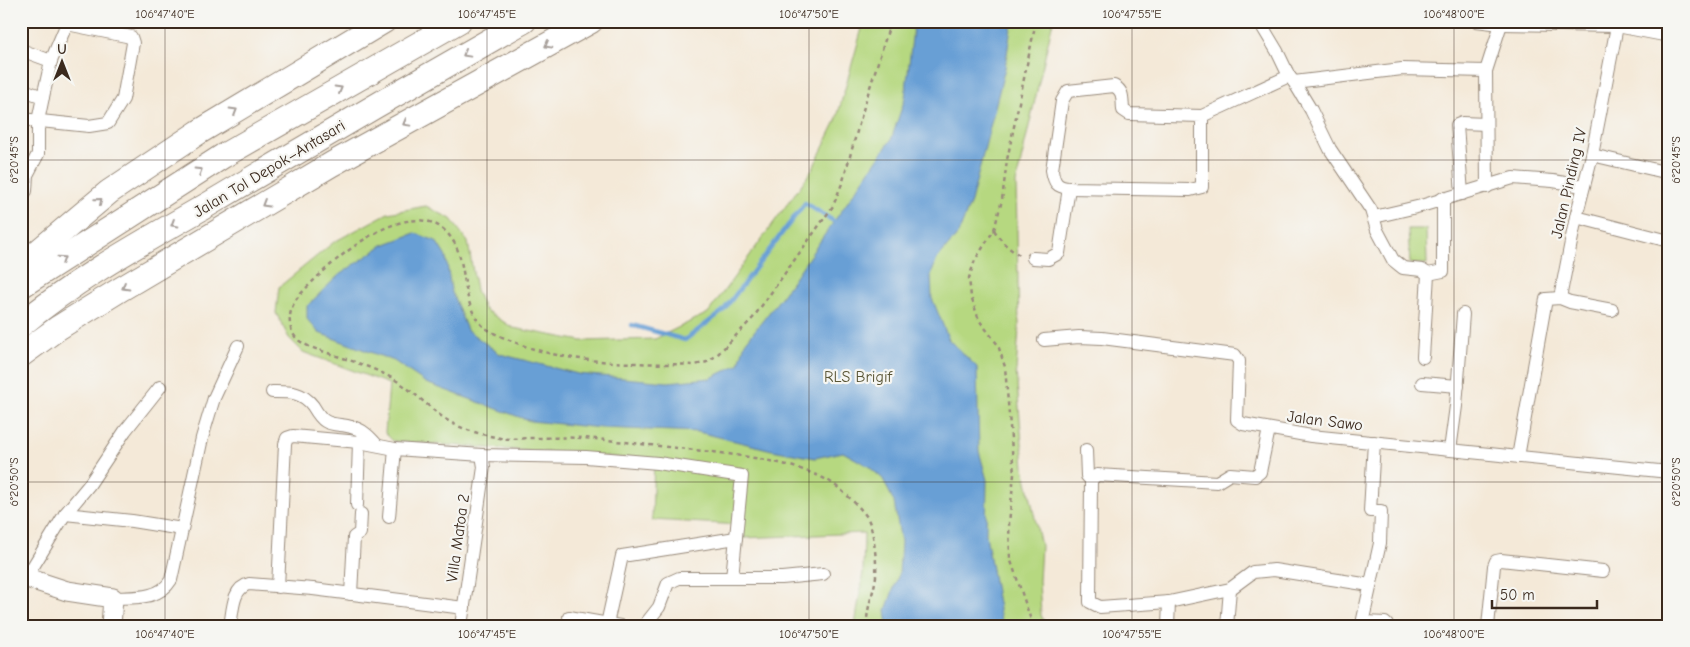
<svg xmlns="http://www.w3.org/2000/svg" width="1690" height="647" viewBox="0 0 1690 647" font-family="'Comic Neue',sans-serif">
<rect width="100%" height="100%" fill="#f6f6f2"/>
<filter id="ink" filterUnits="userSpaceOnUse"><feTurbulence type="fractalNoise" baseFrequency=".02" numOctaves="2"/><feDisplacementMap in="SourceGraphic" scale="10" xChannelSelector="R" yChannelSelector="G"/><feConvolveMatrix kernelMatrix="1 2 1 2 8 2 1 2 1" color-interpolation-filters="sRGB"/></filter>
<filter id="wash" filterUnits="userSpaceOnUse"><feTurbulence type="fractalNoise" baseFrequency=".0096" numOctaves="4" result="noise"/><feDisplacementMap in="SourceGraphic" scale="20" xChannelSelector="R" yChannelSelector="G"/><feGaussianBlur stdDeviation="1.12" result="paint"/><feColorMatrix in="noise" values="0 0 0 0 0 0 0 0 0 0 0 0 0 0 0 0 0 1.4 0 .05"/><feComposite in="paint" operator="in"/></filter>
<g filter="url(#wash)">
<rect width="100%" height="100%" fill="#f4e9d8"/>
<!-- green -->
<g fill="#b6d880" stroke="#78814f">
<polygon points="864,21 1053,21 1016,183 1019,328 1016,371 1024,467 1041,546 1039,581 1041,615 1046,626 855,626 863,572 864,533 743,538 741,525 652,520 654,460 393,441 385,433 389,384 303,352 289,338 276,313 279,287 334,242 388,213 426,206 451,219 468,242 476,290 484,309 513,328 582,341 655,339 708,313 812,170 836,121"/>
<polygon points="1408,229 1426,229 1427,264 1410,264"/>
</g>
<!-- water -->
<polygon fill="#679fd5" stroke="#51647a" points="914,21 1012,21 1005,68 971,202 958,234 937,259 931,275 932,298 949,340 977,367 979,451 987,480 986,535 1002,626 888,626 886,610 899,574 901,542 894,502 883,479 868,466 843,452 815,458 772,450 698,432 602,428 530,421 426,383 394,361 319,333 307,319 307,306 339,275 383,245 415,233 436,241 446,257 451,290 467,330 500,354 578,374 668,382 711,378 739,364 745,343 779,300 891,140 905,98"/>
<g fill="none" stroke-linecap="round" stroke-linejoin="round">
<!-- stream -->
<polyline stroke="#679fd5" stroke-width="4.5" points="632,325 685,340 723,311 805,203 835,222"/>
</g>
</g>
<g filter="url(#ink)">
<g fill="none" stroke-linecap="round" stroke-linejoin="round">
<defs>
<g id="street">
<polyline points="1259,21 1277,51 1289,76 1294,82 1311,110 1330,149 1371,210 1377,230 1393,260 1403,268 1422,270 1428,274"/>
<polyline points="1476,21 1501,24 1617,26 1669,36"/>
<polyline points="21,50 51,61"/>
<polyline points="1294,82 1402,69 1486,71"/>
<polyline points="21,89 43,97 51,61 68,21"/>
<path d="M1202,116L1129,114L1123,110C1122,99 1124,91 1114,86L1068,91L1062,101L1052,170C1054,183 1057,187 1069,188L1190,190L1202,187V116L1289,76"/>
<polyline points="21,119 89,126 108,123 123,99 133,43 131,37 67,24"/>
<polyline points="1592,155 1669,173"/>
<polyline points="1487,187 1486,71 1501,24"/>
<polyline points="26,191 27,175 38,154 38,121 43,97"/>
<polyline points="1462,194 1457,125 1462,123 1486,124"/>
<polyline points="1374,217 1421,206 1513,178 1553,181 1583,186"/>
<polyline points="1576,217 1669,241"/>
<polyline points="1033,258 1048,259 1059,253 1069,188"/>
<polyline points="1428,274 1443,271 1443,198"/>
<polyline points="1560,298 1576,217 1592,155 1618,21"/>
<polyline points="1044,340 1079,337 1102,338 1235,355 1239,361 1237,420 1243,424 1311,436 1669,472"/>
<polyline points="1423,357 1428,274"/>
<polyline points="1422,383 1458,386"/>
<path d="M272,392C289,392 302,391 313,406C316,411 320,418 325,421C333,426 343,424 351,427C362,429 369,436 376,444"/>
<polyline points="1269,429 1260,472 1255,476 1230,474 1217,482 1097,475 1091,480 1090,602 1100,607 1169,602 1230,589 1253,572 1274,570 1370,585"/>
<polyline points="1374,442 1370,511 1381,511 1380,543 1363,619 1366,622 1385,623 1388,626"/>
<polyline points="1086,450 1087,476 1091,480"/>
<polyline points="1450,450 1456,406 1463,314"/>
<polyline points="1518,457 1546,299 1560,298 1570,302 1612,310"/>
<polyline points="1666,471 1669,453"/>
<polyline points="357,505 359,442"/>
<polyline points="65,514 132,521 182,529"/>
<polyline points="389,517 395,449"/>
<polyline points="26,578 65,514 89,485 125,431 160,387"/>
<polyline points="278,587 285,444 287,438 293,436 359,442 395,449 482,455 586,457 658,463 742,476 732,578"/>
<polyline points="351,594 354,537 360,533 361,514"/>
<path d="M113,598C134,597 159,600 171,580L202,438L214,398L238,346"/>
<polyline points="569,617 620,626"/>
<polyline points="607,624 622,556 736,538"/>
<path d="M230,626C233,611 232,588 249,584L313,589L464,608"/>
<polyline points="461,626 484,467 482,455"/>
<polyline points="644,626 659,607 668,583 679,578 782,578 823,574"/>
<polyline points="1168,626 1169,602"/>
<polyline points="1227,626 1230,589"/>
<polyline points="1488,626 1494,566 1496,561 1501,560 1603,571"/>
</g>
<polyline id="secondary" points="21,576 67,591 113,598 111,626"/>
<g id="highway">
<polyline points="21,266 109,192 199,132 384,21"/>
<polyline points="21,286 223,156 459,21"/>
<path d="M21,325C78,277 145,241 209,204C313,142 418,81 524,21"/>
<polyline points="21,355 58,328 121,289 332,164 591,21"/>
</g>
</defs>
<!-- street casing -->
<use href="#street" stroke="#988a7b" stroke-width="14"/>
<!-- secondary casing -->
<use href="#secondary" stroke="#988a7b" stroke-width="21"/>
<!-- highway casing -->
<use href="#highway" stroke="#988a7b" stroke-width="26"/>
<!-- path -->
<g stroke="#988a7b" stroke-width="2.5" stroke-dasharray="4 4" stroke-linecap="butt">
<path d="M994,230C1002,242 1009,250 1022,256"/>
<path d="M867,626C866,608 874,593 876,576C877,563 874,531 868,519C864,510 836,484 827,480C784,458 726,454 678,448C646,445 614,440 583,438C566,437 549,438 532,438C521,438 510,440 500,438C479,434 458,429 441,416C424,403 409,387 390,377C368,365 342,358 319,350C312,348 301,343 296,338C286,326 289,308 298,297C327,264 419,179 455,244C468,270 461,306 484,327C492,333 504,338 512,341C570,366 634,362 695,365L707,362L717,355L753,318L833,206L843,181L865,103L891,21"/>
<polyline points="1033,626 1010,558 1009,523 1014,474 1005,367 998,345 979,320 971,297 969,278 975,260 994,230 1002,200 1007,160 1036,21"/>
</g>
<!-- street -->
<use href="#street" stroke="#fff" stroke-width="12"/>
<!-- secondary -->
<use href="#secondary" stroke="#fff" stroke-width="19"/>
<!-- highway -->
<use href="#highway" stroke="#fff" stroke-width="24"/>
</g>
<!-- one-way arrows -->
<defs><path id="oneway-chevron" d="M-2-3.5L2.5 0L-2 3.5" fill="none" stroke-width="1.6" stroke-linecap="round" stroke-linejoin="round" transform="scale(1.25)"/></defs>
<g stroke="#a79f9a">
<use href="#oneway-chevron" transform="translate(548 45) rotate(151)"/>
<use href="#oneway-chevron" transform="translate(466 54) rotate(151)"/>
<use href="#oneway-chevron" transform="translate(339 89) rotate(-30)"/>
<use href="#oneway-chevron" transform="translate(234 111) rotate(-31)"/>
<use href="#oneway-chevron" transform="translate(406 123) rotate(151)"/>
<use href="#oneway-chevron" transform="translate(199 171) rotate(-32)"/>
<use href="#oneway-chevron" transform="translate(99 201) rotate(-40)"/>
<use href="#oneway-chevron" transform="translate(265 204) rotate(149)"/>
<use href="#oneway-chevron" transform="translate(174 224) rotate(149)"/>
<use href="#oneway-chevron" transform="translate(62 259) rotate(-33)"/>
<use href="#oneway-chevron" transform="translate(125 287) rotate(149)"/>
</g>
</g>
<!-- ticks -->
<path fill="none" stroke="#3b2a1e" stroke-width="1" stroke-opacity="0.45" d="M165,21V626M487,21V626M809,21V626M1132,21V626M1454,21V626M21,160H1669M21,482H1669"/>
<g text-anchor="middle" stroke-width="4.5" stroke-linejoin="round" paint-order="stroke">
<!-- street labels -->
<g font-size="16" fill="#3b2a1e" stroke="#f6f6f2">
<text transform="translate(269 168) rotate(-31)" y="6">Jalan Tol Depok–Antasari</text>
<text transform="translate(1568 183) rotate(-77)" y="6">Jalan Pinding IV</text>
<text transform="translate(1325 420) rotate(7)" y="6">Jalan Sawo</text>
<text transform="translate(457 538) rotate(-82)" y="6">Villa Matoa 2</text>
</g>
<!-- park labels -->
<g font-size="16" fill="#5a5636" stroke="#f6f6f2">
<text x="858" y="382">RLS Brigif</text>
</g>
</g>
<!-- margin -->
<rect width="1690" height="647" fill="none" stroke="#f6f6f2" stroke-width="55"/>
<!-- north arrow -->
<g transform="translate(62 62)" stroke="#f6f6f2" stroke-width="4" paint-order="stroke">
<path d="M0-4L9 19L0 12L-9 19Z" fill="#3b2a1e"/>
<text y="-8" font-size="14" font-weight="bold" text-anchor="middle" fill="#3b2a1e">U</text>
</g>
<!-- scale -->
<path d="M1492 600v8h105v-8" fill="none" stroke="#3b2a1e" stroke-width="2.5"/>
<text x="1500" y="600" font-size="15" fill="#3b2a1e" stroke="#f6f6f2" stroke-width="4" paint-order="stroke">50 m</text>
<rect x="28" y="28" width="1634" height="592" fill="none" stroke="#3b2a1e" stroke-width="2"/>
<g font-size="12" text-anchor="middle" fill="#3b2a1e">
<text x="165" y="18">106°47'40"E</text>
<text x="487" y="18">106°47'45"E</text>
<text x="809" y="18">106°47'50"E</text>
<text x="1132" y="18">106°47'55"E</text>
<text x="1454" y="18">106°48'00"E</text>
<text transform="translate(14 160) rotate(-90)" y="4">6°20'45"S</text>
<text transform="translate(1676 160) rotate(-90)" y="4">6°20'45"S</text>
<text transform="translate(14 482) rotate(-90)" y="4">6°20'50"S</text>
<text transform="translate(1676 482) rotate(-90)" y="4">6°20'50"S</text>
<text x="165" y="638">106°47'40"E</text>
<text x="487" y="638">106°47'45"E</text>
<text x="809" y="638">106°47'50"E</text>
<text x="1132" y="638">106°47'55"E</text>
<text x="1454" y="638">106°48'00"E</text>
</g>
</svg>
